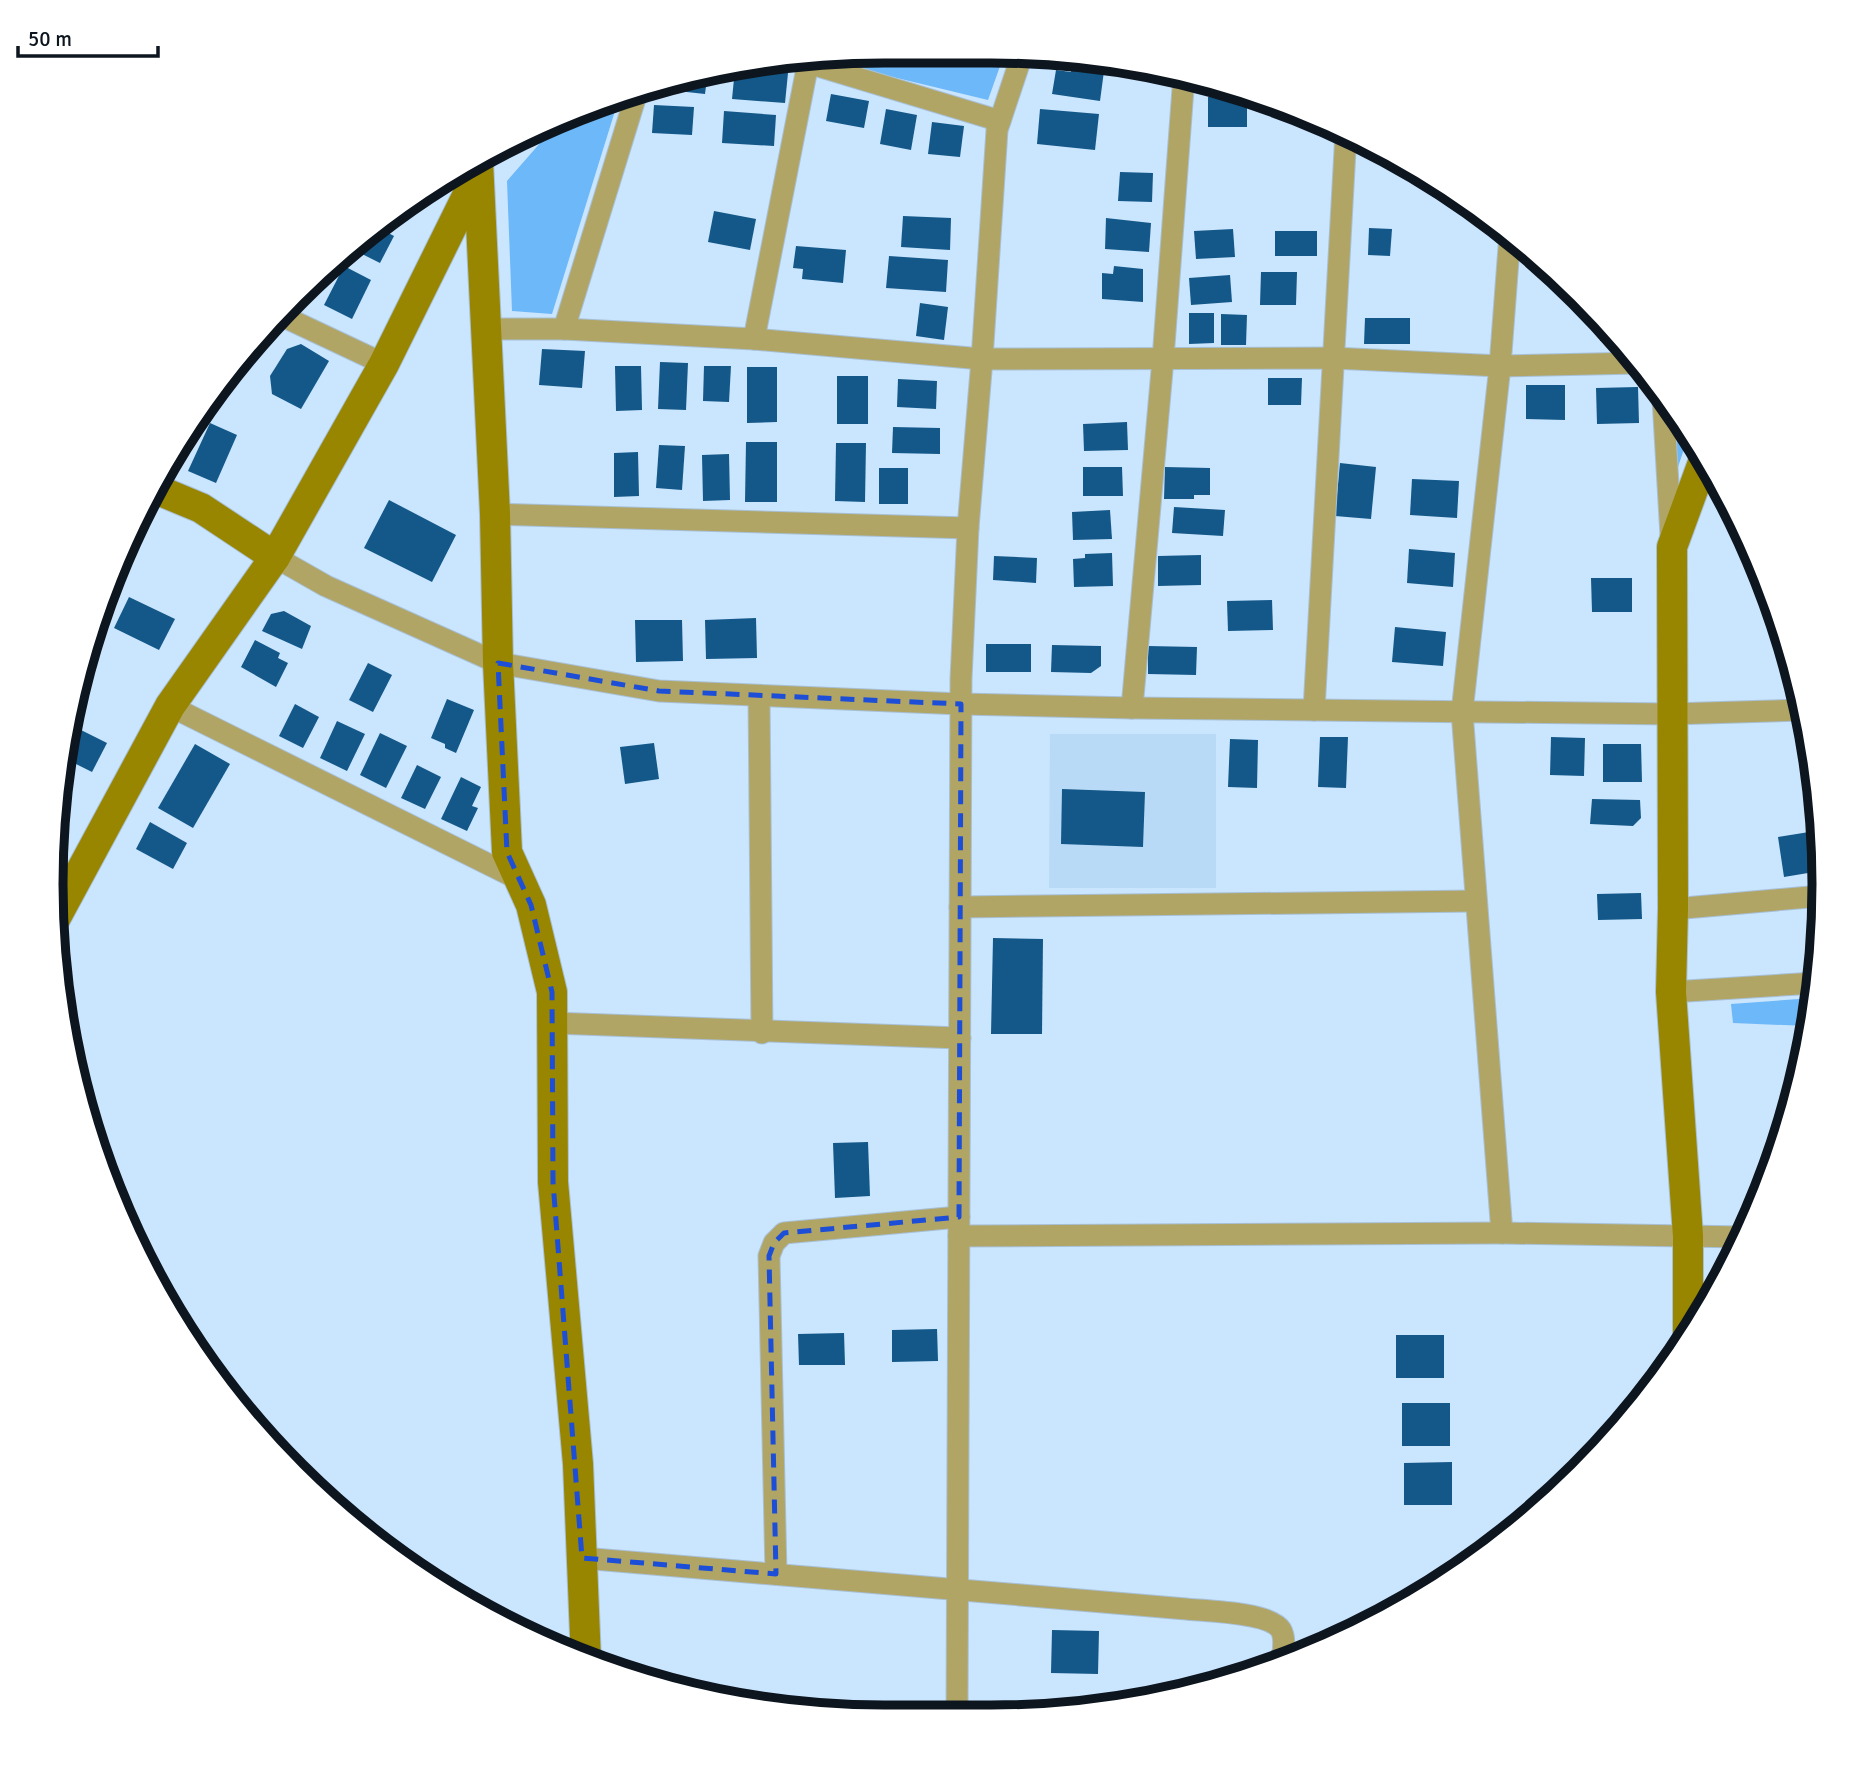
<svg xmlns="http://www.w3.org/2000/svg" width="1875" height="1768" viewBox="0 0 1875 1768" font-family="Signika,sans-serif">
<rect width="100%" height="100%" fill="#cae5fe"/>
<!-- built -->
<polygon fill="#b9daf7" points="1050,734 1216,734 1216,888 1049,888"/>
<!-- green -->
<g fill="#6cb8f8">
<polygon points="884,51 1005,52 988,100 835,63 836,55"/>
<polygon points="619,98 552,314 512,311 507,181 541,142 550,122 565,114"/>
<polygon points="1674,413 1689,434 1673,482"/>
<polygon points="1813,998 1808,1026 1733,1023 1731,1004"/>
</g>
<!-- building -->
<g fill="#135889">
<polygon points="1072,66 1104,71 1100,101 1052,94 1056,70 1071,72"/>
<polygon points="735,69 788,73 785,103 732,99"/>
<polygon points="708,71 705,94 659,89 660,85"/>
<polygon points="831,94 869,101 864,128 826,121"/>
<polygon points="1247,96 1247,127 1208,127 1208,97"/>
<polygon points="654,105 694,107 692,135 652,133"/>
<polygon points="886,109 917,115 911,150 880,144"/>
<polygon points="1040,109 1099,114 1095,150 1037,144"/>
<polygon points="724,111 776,115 774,146 722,143"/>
<polygon points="932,122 964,126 960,157 928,154"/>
<polygon points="1120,172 1153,173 1152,202 1118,201"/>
<polygon points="714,211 756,219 750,250 708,242"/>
<polygon points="903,216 951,218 950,250 901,247"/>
<polygon points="1106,218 1151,223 1149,252 1105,249"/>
<polygon points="379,228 394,236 380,263 354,250"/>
<polygon points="1369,228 1392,229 1390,256 1368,255"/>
<polygon points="1233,229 1235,257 1196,259 1194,231"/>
<rect x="1275" y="231" width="42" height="25"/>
<polygon points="796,246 846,250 843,283 802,279 803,269 793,268"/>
<polygon points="889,256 948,260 946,292 886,288"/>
<polygon points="344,266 371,280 352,319 324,305"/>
<polygon points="1114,266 1143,269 1143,302 1102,299 1102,273 1113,274"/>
<polygon points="1261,272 1297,272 1296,305 1260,305"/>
<polygon points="1230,275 1232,302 1191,305 1189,278"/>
<polygon points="920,303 948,307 944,340 916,336"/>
<polygon points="1189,313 1214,313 1214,343 1189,344"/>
<polygon points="1221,314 1247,315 1246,345 1221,345"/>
<polygon points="1365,318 1410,318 1410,344 1364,344"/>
<polygon points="1600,319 1618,335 1622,340 1600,341"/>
<polygon points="301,344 329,361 301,409 272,394 270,376 287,349"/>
<polygon points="542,349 585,351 582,388 539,385"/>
<polygon points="660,362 688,363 686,410 658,409"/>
<polygon points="615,366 641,366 642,410 616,411"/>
<polygon points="704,366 731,366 729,402 703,401"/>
<polygon points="747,367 777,367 777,422 747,423"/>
<rect x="837" y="376" width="31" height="48"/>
<polygon points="1268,378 1302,378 1301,405 1268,405"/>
<polygon points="898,379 937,381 936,409 897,407"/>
<polygon points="1526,385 1565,385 1565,420 1526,419"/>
<polygon points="1638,387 1639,423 1597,424 1596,388"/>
<polygon points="1127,422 1128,450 1084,451 1083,424"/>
<polygon points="210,423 237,435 216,483 188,471"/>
<polygon points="893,427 940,428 940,454 892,453"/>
<polygon points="746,442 777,442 777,502 745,502"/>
<polygon points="836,443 866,443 865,502 835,501"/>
<polygon points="659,445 685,446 682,490 656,488"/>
<polygon points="638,452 639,496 614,497 614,453"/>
<polygon points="729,454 730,500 703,501 702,455"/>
<polygon points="1340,463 1376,467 1371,519 1335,516"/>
<polygon points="1083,467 1122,467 1123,496 1083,496"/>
<polygon points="1165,467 1210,468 1210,495 1194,495 1194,499 1164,499"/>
<rect x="879" y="468" width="29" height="36"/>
<polygon points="1412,479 1459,481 1457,518 1410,515"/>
<polygon points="389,500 456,535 432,582 364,548"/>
<polygon points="1174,507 1225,510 1223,536 1172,533"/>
<polygon points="1110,510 1112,539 1073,540 1072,512"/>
<polygon points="1409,549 1455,553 1453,587 1407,583"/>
<polygon points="1112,553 1113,586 1074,587 1073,559 1085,558 1085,554"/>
<polygon points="1201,555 1201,585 1158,586 1158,556"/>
<polygon points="994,556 1037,558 1036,583 993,580"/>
<polygon points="1591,578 1632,578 1632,612 1592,612"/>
<polygon points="129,597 175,619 159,650 114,628"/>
<polygon points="1272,600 1273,630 1228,631 1227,601"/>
<polygon points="284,611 311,626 302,649 262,631 271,614"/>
<polygon points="756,618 757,658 706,659 705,620"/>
<polygon points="635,620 682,620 683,661 636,662"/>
<polygon points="1395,627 1446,632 1443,666 1392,662"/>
<polygon points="255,640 280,653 278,658 288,663 276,687 241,667"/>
<rect x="986" y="644" width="45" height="28"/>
<polygon points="1052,645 1101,646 1101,666 1091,673 1051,672"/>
<polygon points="1148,646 1197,647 1196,675 1148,674"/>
<polygon points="368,663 392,675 373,712 349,700"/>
<polygon points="447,699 474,710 456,753 445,748 445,744 431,738"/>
<polygon points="295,704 319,717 303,748 279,736"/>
<polygon points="337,721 365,734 347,771 320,758"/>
<polygon points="73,726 107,743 92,772 66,759"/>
<polygon points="380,733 407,746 386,788 360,775"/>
<polygon points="1320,737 1348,737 1346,788 1318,787"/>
<polygon points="1551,737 1585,738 1584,776 1550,775"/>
<polygon points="1230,739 1258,740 1257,788 1228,787"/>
<polygon points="654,743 659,779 625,784 620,747"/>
<polygon points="195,744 230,764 193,828 158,808"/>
<polygon points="1603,744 1641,744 1642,782 1603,782"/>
<polygon points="417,765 441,777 425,809 401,798"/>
<polygon points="461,777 481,787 472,806 478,808 467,831 441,819"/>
<polygon points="1062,789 1145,792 1143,847 1061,844"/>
<polygon points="1592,799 1640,800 1641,818 1633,826 1590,824"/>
<polygon points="150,822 187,843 173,869 136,849"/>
<polygon points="1809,832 1814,872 1784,877 1778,837"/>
<polygon points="1641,893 1642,919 1598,920 1597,894"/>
<polygon points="993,938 1043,939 1042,1034 991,1034"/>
<polygon points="868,1142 870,1196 835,1198 833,1143"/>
<polygon points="937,1329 938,1361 892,1362 892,1330"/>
<polygon points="844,1333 845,1365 799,1365 798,1334"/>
<rect x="1396" y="1335" width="48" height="43"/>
<rect x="1402" y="1403" width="48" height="43"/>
<polygon points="1452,1462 1452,1505 1404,1505 1404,1463"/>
<polygon points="1052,1630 1099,1631 1098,1674 1051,1673"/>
</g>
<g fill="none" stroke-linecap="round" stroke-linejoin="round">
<defs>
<g id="street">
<polyline points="808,63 1000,121"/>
<polyline points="280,315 384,364"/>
<polyline points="487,329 564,329 754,339 982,359 1333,358 1500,366 1638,363"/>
<polyline points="564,329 637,92"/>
<polyline points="754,339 809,58"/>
<polyline points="1663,399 1671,536"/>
<polyline points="495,514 968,528"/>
<polyline points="275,557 326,586 498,663 659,691 961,704 1132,708 1671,714 1802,710"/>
<polyline points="759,696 762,1033"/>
<polyline points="170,706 520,880"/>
<polyline points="1132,708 1163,359 1184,75"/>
<polyline points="1314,710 1346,132"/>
<polyline points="960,907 1476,901"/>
<polyline points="1673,909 1821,896"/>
<polyline points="1671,992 1815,983"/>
<polyline points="553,1023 960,1038"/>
<polyline points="1502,1233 1462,712 1500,366 1510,234"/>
<polyline points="959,1236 1502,1233 1744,1237"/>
<path d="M582,1558L1186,1609C1206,1611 1270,1612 1281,1630C1286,1639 1283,1652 1282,1662"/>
<polyline points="776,1574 769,1256 774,1243 784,1233 959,1217"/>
<polyline points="957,1715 961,679 968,528 982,359 997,130 1023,52"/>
</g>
<g id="secondary">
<polyline points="478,161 495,514 498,663 507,852 531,905 552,992 553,1182 578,1464 586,1660"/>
<polyline points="153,488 201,508 275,557"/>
<polyline points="55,919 170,706 275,557 384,364 476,178"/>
<polyline points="1688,1333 1688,1236 1671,992 1673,909 1672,547 1705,457"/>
</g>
</defs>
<!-- street casing -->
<use href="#street" stroke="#a8c0d6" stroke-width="23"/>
<!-- secondary casing -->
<use href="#secondary" stroke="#a8c0d6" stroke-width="32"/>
<!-- street -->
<use href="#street" stroke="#b0a565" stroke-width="21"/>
<!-- secondary -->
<use href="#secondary" stroke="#988600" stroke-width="30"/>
</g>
<!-- marked area -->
<path fill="none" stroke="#1d4ed8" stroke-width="5" stroke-dasharray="14 9" stroke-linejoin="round" d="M498,663L659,691L961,704L959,1217L784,1233L774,1243L769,1256L776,1574L582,1558L553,1182L552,992L531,905L507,852Z"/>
<!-- crop -->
<path d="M0 0H1875V1768H0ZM884 63H991A821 821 0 0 1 1812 884V884A821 821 0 0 1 991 1705H884A821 821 0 0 1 63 884V884A821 821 0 0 1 884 63Z" fill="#fff" fill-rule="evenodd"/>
<path fill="none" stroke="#0d161f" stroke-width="9" d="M884 63H991A821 821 0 0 1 1812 884V884A821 821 0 0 1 991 1705H884A821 821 0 0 1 63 884V884A821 821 0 0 1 884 63Z"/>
<!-- scale -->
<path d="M18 46v10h140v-10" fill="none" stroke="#0d161f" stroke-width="3.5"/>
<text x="28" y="46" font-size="21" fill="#0d161f" stroke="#ffffff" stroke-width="5" paint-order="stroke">50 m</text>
</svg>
